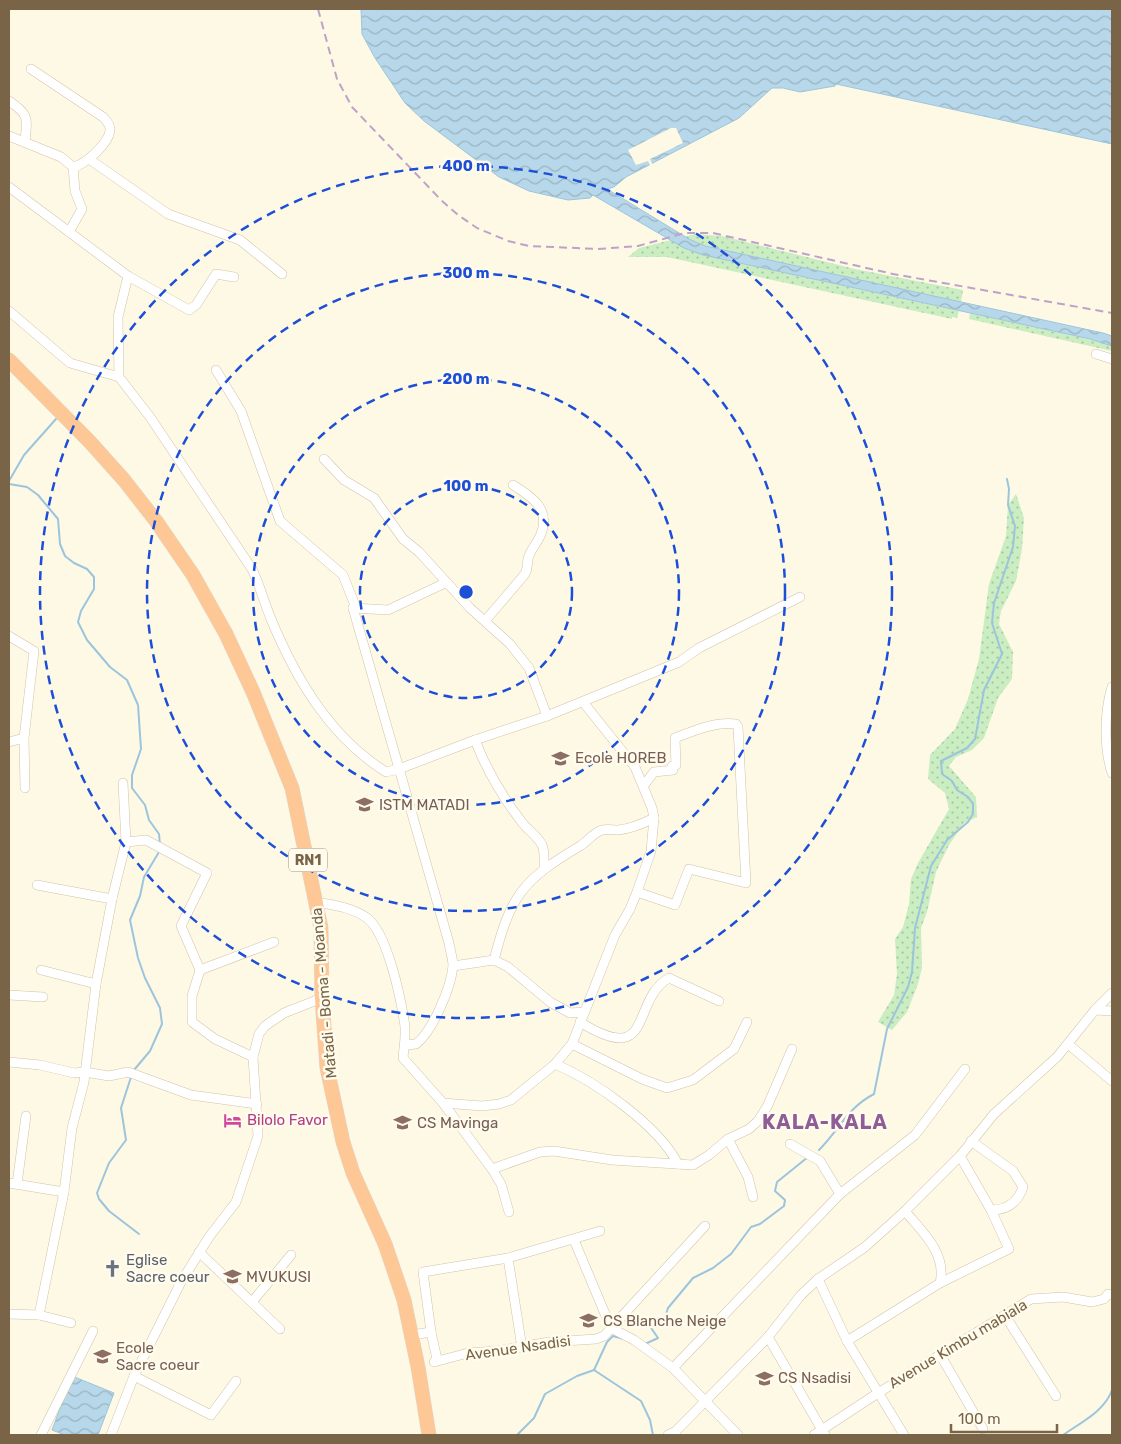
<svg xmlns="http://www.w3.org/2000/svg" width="1121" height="1444" viewBox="0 0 1121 1444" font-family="Rubik,sans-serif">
<defs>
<pattern id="grass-dots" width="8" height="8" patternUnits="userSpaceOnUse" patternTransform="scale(1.25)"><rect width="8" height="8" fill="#caedc2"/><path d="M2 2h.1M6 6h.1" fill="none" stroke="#a9c49f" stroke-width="1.8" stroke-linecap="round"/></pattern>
<pattern id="water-waves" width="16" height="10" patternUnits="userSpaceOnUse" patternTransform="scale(1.25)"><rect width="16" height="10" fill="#b7d8ea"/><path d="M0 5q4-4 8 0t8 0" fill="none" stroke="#9ab3bf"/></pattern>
</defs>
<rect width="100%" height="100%" fill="#fef9e5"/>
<!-- grass -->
<g fill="url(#grass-dots)">
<polygon points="695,234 722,236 855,269 963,290 961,302 705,246 689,239 703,255 959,311 957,318 952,317 952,319 667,257 628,257 639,248"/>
<polygon points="970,313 1101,342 1112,346 1112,351 969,319"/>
<polygon points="1016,494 1024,518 1022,549 1016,581 1001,611 999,624 1013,652 1012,679 998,698 984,738 972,750 956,757 949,766 976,797 977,817 964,823 949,845 936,872 927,912 921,928 922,968 918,984 907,1012 892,1030 878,1022 894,995 897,974 895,939 903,927 909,904 911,879 918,863 949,809 945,793 928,779 930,755 955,729 968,699 979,659 989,584 1006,536 1008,505"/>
</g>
<!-- water -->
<g fill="url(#water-waves)" stroke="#9cc5dd">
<polygon points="361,9 1112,9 1112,144 836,84 835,86 800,92 783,88 772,88 739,118 626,177 614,187 607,189 689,239 705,246 1103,333 1112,336 1112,346 1090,339 703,255 684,248 593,195 590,198 568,200 529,191 499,177 424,121 405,103 375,58 362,34"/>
<polygon points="72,1376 114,1393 98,1435 65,1435 52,1430"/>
</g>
<!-- pier -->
<polygon fill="#fef9e5" points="671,128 676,128 683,143 650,159 653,166 651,167 648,161 636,165 628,150"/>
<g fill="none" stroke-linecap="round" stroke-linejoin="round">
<!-- stream -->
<g stroke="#9cc5dd" stroke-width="2">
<polyline points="9,481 24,455 56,419"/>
<polyline points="9,484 27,487 38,495 58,519 60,544 65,556 74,563 87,569 94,577 94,589 81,611 78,622 87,640 110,667 127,680 138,705 141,749 132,775 132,788 145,805 149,820 159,834 160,845"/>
<polyline points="134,1070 150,1051 162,1024 160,1008 145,978 138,958 130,920 140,896 144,877 159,852"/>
<polyline points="131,1077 121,1108 126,1140 109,1163 97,1193 99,1199 109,1211 139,1234"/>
<path d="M819,1150C840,1129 847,1108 874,1094L887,1029L908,987L912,972L915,928L931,866L947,840L968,822L973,814V804L968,797L957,790L952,781L942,774L941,761L967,748L975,739L984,690L1002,654L992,623L994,603L1013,547L1015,526L1008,505L1009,489L1007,479"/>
<polyline points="645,1344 658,1338 649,1325 656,1319 667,1324 665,1317 668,1308 693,1278 713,1268 731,1254 751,1227 760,1224 784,1206 785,1200 775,1191 777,1182 808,1157"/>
<polyline points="594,1370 607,1342 613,1336 624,1339"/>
<polyline points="517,1435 534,1418 545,1394 577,1376 594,1370 641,1401 650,1420 653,1435"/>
<path d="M1063,1435C1080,1423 1105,1411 1112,1390"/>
</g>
<defs>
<g id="minor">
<path d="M31,69L103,117C107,121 111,126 110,131C108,144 85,165 73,167"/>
<path d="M9,101C30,115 27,118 25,142"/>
<polyline points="9,136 61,157 73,167 75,191 82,209 69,232"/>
<polyline points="89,159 168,214 240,240 282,274"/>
<path d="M9,187L128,276L118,317L119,377L150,417L252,569C260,586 264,602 271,619C296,679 330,737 386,772L399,769L475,740L547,716L679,662L699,648L800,597"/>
<polyline points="128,276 189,310 196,305 216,274 234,277"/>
<polyline points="9,311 70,363 119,377"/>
<polyline points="1096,354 1112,359"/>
<path d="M216,370L241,411L280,521L343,575L356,608H353L449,943C450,950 453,959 453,966C451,987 433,1031 416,1044L406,1045"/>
<polyline points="324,459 344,480 374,498 403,539 419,552 470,608 510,644 529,668 547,716"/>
<polyline points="353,608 388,610 445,583"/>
<path d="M485,621L525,574C528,568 527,565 528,559C530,550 538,542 541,534C551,509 531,496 513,485"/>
<polyline points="9,636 34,651 24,738 25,788"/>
<path d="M1112,687C1104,713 1104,748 1112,773"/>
<path d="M475,740C486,769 502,796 521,821C527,830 537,835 542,845C545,851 544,861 544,868"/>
<polyline points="9,742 24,738"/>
<polyline points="126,842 146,840 207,873 181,926 200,970 192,996 192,1022 215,1039 253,1057"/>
<polyline points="37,885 112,899"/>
<path d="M637,892L675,905L689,869L746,883L738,727L736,724C716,721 693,731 675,738L676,765L672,766L673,770L654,772L644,785"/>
<path d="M316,902C332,905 352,907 367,918C387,933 400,995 404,1020C407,1033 404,1045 403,1058L443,1103L482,1106L499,1104L511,1100L555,1064L572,1044L615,935L630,909L637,892L651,851L654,818L652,808L635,767L583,702"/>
<path d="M494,960C511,894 523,880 580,846C588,841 593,833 602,830C607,829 613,830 618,830C631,829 642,824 654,818"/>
<polyline points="453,966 494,960 508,967 550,1002 570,1013 584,1012"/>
<polyline points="41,970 96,984"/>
<polyline points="200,970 274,942"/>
<polyline points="9,995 43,997"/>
<polyline points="1095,1010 1112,1011"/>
<path d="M580,1022C655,1069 630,1000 669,978L719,1001"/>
<polyline points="572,1044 642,1079 667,1088 693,1080 734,1049 747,1022"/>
<polyline points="1068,1044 1112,1081"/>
<polyline points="9,1062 40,1065 74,1073 85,1072 109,1076 128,1072 191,1095 257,1104"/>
<path d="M555,1064C595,1081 658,1125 678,1164"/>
<polyline points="443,1103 492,1169 501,1184 509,1212"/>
<polyline points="728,1139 748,1177 753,1197"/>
<polyline points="790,1144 820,1161 840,1194"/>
<path d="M960,1156L991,1210C1007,1210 1018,1202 1023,1187L1013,1171L971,1141"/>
<polyline points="492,1169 540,1152 554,1151 612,1160 693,1165 709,1155 728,1139 749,1129 758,1121 767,1107 792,1049"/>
<polyline points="9,1183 64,1192"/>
<polyline points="17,1184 26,1116"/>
<polyline points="574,1240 611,1328 705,1226"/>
<polyline points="199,1252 280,1329"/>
<polyline points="508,1258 522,1348"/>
<polyline points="818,1279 847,1341 904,1435"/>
<polyline points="940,1283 1009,1249 991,1210"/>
<polyline points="252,1302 291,1255"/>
<polyline points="9,1314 39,1315 71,1323"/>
<polyline points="39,1315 64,1192 72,1128 84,1082 96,984 112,899 126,842 123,783"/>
<polyline points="1006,1317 1056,1396"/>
<polyline points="431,1332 423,1272 508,1258 600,1231"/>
<polyline points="412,1335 431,1332 437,1359 434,1362 468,1353 497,1351 549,1342 596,1339 604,1336 611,1328 634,1340 673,1368 738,1435"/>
<polyline points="768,1337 825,1435"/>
<path d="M847,1341L940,1283C947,1253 922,1232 905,1211"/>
<polyline points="941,1356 983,1429"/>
<polyline points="673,1368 840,1194 915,1135 965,1069"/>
<polyline points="134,1376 211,1415 236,1381"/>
<polyline points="41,1435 93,1331"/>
<polyline points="111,1435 134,1376 181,1282 209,1237 236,1202 258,1136 253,1057 259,1034 265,1026 284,1013 322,998"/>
<polyline points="668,1435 676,1431 768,1337 801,1295 818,1279 865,1247 905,1211 960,1156 994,1114 1057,1057 1095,1010 1112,993"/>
<polyline points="814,1435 878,1393 1031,1299 1063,1297 1092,1302 1104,1299 1108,1294 1112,1295"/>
</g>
<polyline id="highway" points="9,360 90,442 124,480 156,521 193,575 226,634 253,692 292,788 321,928 322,998 327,1068 343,1142 353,1173 385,1244 404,1300 418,1367 429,1435"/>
</defs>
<!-- minor casing -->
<use href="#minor" stroke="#d1c3a9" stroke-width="10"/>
<!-- highway casing -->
<use href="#highway" stroke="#dfdad3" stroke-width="15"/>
<!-- minor -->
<use href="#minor" stroke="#fff" stroke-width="9"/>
<!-- highway -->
<use href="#highway" stroke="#fdc796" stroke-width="14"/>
<!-- rail -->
<polyline stroke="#bfa2c9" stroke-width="2" stroke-dasharray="8 5" stroke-linecap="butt" points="318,9 337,79 352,107 441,200 458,215 477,228 508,241 529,246 598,249 638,246 685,233 713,233 893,274 1112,313"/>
</g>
<!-- distance rings -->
<g fill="none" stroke="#1d4ed8" stroke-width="2.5" stroke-dasharray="9 6">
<circle cx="466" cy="592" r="106"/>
<circle cx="466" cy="592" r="213"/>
<circle cx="466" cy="592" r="319"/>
<circle cx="466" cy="592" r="426"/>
</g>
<!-- icons -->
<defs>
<symbol id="school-bare" viewBox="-9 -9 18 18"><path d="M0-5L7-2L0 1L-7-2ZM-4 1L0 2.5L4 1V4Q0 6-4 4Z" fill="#8d6e63" stroke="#fffced" stroke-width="2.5" paint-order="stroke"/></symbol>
<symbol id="university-bare" viewBox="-9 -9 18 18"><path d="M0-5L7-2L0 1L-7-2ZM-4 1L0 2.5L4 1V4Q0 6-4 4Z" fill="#8d6e63" stroke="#fffced" stroke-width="2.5" paint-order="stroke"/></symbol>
<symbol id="hotel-bare" viewBox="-9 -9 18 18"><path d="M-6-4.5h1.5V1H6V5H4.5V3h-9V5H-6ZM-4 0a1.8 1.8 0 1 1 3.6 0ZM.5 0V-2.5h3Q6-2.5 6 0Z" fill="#d1479c" stroke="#fffced" stroke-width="2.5" paint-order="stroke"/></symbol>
<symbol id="church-bare" viewBox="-9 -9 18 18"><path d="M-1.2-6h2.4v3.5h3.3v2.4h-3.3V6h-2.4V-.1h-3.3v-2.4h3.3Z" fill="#6b7280" stroke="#fffced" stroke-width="2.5" paint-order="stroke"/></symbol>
</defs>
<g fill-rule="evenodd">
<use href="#school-bare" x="548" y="746" width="25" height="25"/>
<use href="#university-bare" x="352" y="792" width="25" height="25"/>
<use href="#hotel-bare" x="220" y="1108" width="25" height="25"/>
<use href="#school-bare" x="390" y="1110" width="25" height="25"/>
<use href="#church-bare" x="100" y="1256" width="25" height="25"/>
<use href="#school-bare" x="220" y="1264" width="25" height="25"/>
<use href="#school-bare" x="576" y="1308" width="25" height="25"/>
<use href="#school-bare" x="90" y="1344" width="25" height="25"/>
<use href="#school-bare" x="752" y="1366" width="25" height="25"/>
</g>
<g text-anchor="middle" stroke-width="5" stroke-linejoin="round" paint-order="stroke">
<!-- shield labels -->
<rect fill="#fffced" stroke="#a29279" stroke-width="1" x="289" y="848.5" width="38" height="23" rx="4"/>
<g font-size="14" font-weight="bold" fill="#7a6447">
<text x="308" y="865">RN1</text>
</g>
<!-- education labels -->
<g font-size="15" fill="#785e54" stroke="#fffced" text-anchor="start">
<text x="575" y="763">Ecole HOREB</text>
<text x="379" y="810">ISTM MATADI</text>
<text x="417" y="1128">CS Mavinga</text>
<text x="246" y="1282">MVUKUSI</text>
<text x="603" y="1326">CS Blanche Neige</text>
<text x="116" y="1353">Ecole<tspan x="116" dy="17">Sacre coeur</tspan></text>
<text x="778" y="1383">CS Nsadisi</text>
</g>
<!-- street labels -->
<g font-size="15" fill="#7a6447" stroke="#fffced">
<text transform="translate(324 993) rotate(-95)" y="5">Matadi - Boma - Moanda</text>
<text transform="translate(958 1344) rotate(-31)" y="5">Avenue Kimbu mabiala</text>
<text transform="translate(518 1348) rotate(-8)" y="5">Avenue Nsadisi</text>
</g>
<!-- hotel labels -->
<g font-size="15" fill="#b23c85" stroke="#fffced" text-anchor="start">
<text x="247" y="1125">Bilolo Favor</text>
</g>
<!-- worship labels -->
<g font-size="15" fill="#5b616d" stroke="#fffced" text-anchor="start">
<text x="126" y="1265">Eglise<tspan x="126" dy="17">Sacre coeur</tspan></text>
</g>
<!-- district labels -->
<g font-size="20" font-weight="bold" letter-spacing="1" fill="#8f5e97" stroke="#fffced">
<text x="825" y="1129">KALA-KALA</text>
</g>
</g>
<circle cx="466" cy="592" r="8" fill="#1d4ed8" stroke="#fffced" stroke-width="2.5"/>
<g font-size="15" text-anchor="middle" font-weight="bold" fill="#1d4ed8" stroke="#fffced" stroke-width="5" stroke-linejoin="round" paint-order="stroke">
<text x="466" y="171">400 m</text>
<text x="466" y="278">300 m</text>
<text x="466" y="384">200 m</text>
<text x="466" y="491">100 m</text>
</g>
<!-- border -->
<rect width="1121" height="1444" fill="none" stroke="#7a6447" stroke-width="20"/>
<!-- scale -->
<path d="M951 1424v8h106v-8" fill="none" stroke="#7a6447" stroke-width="2.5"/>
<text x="958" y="1424" font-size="15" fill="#7a6447" stroke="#fffced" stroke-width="4" paint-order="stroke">100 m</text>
</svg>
